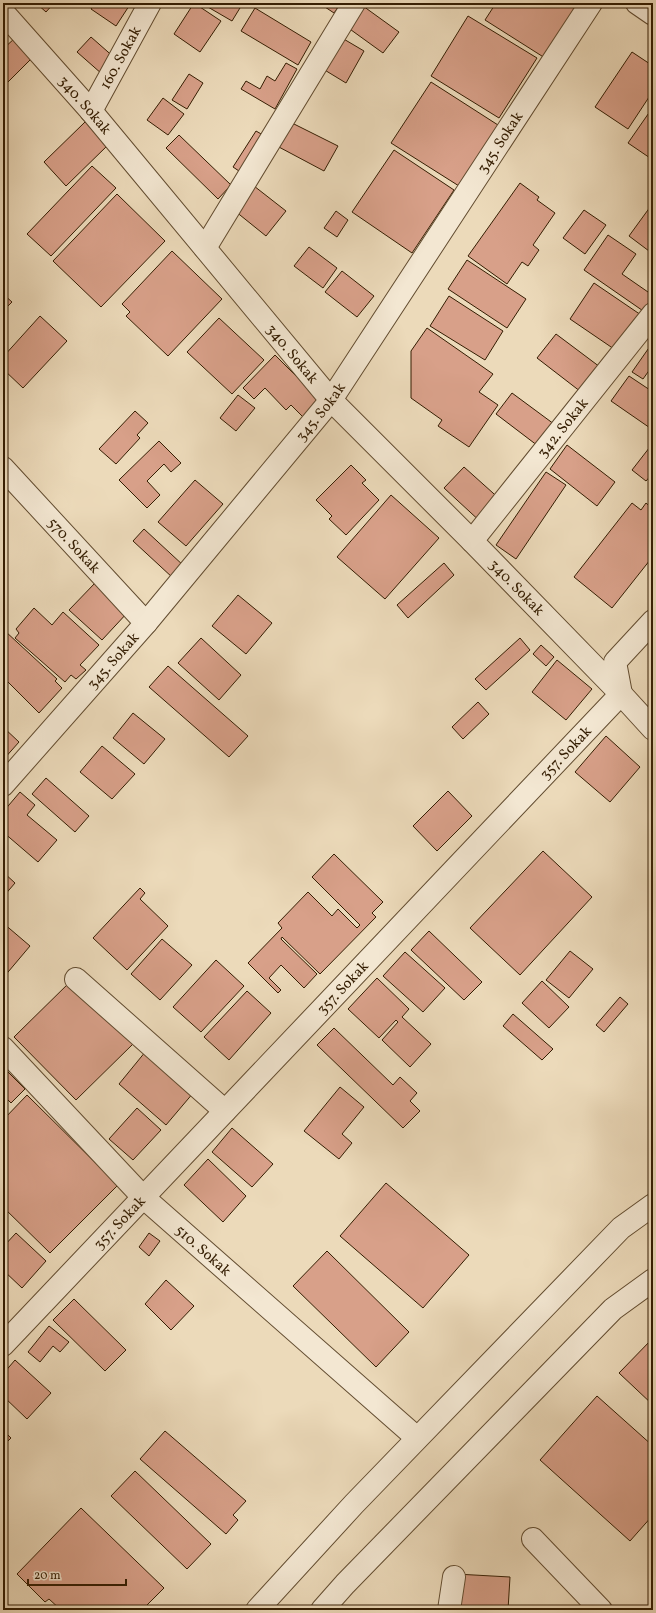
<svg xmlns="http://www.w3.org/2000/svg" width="656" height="1613" viewBox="0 0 656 1613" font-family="Vollkorn,serif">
<rect width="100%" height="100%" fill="#ecdaba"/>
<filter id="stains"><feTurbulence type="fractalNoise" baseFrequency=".005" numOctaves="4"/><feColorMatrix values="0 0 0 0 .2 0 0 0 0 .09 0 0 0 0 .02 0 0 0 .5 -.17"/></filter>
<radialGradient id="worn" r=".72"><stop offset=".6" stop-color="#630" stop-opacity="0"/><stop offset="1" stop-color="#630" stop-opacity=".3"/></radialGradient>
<!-- building -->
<g fill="#d8a089" stroke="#341d02">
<polygon points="36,3 54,3 46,12"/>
<polygon points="95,3 131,3 116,26 91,9"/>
<polygon points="194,3 221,21 200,52 174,34"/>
<polygon points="201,3 243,3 232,21"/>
<polygon points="319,3 341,3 334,13"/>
<polygon points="496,3 581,3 545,58 485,20"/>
<polygon points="363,6 399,32 383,53 347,27"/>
<polygon points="255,8 311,42 298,65 241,31"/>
<polygon points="468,16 537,58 499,118 431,76"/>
<polygon points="91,37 116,59 102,74 77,52"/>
<polygon points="15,38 33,57 3,87 3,49"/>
<polygon points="342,38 364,51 346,83 323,69"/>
<polygon points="632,52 653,66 653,91 628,129 595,107"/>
<polygon points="286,63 297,69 275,109 241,89 246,81 260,89 267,76 275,81"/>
<polygon points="189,74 203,83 187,109 172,100"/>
<polygon points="431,82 498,125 459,186 391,143"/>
<polygon points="163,98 184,114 168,135 147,120"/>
<polygon points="653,107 653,160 628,143"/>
<polygon points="85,122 108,145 66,186 44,162"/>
<polygon points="290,122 338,146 324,171 277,146"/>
<polygon points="256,131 263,135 239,171 233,167"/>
<polygon points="179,135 231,185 218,199 166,148"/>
<polygon points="394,150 454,190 412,253 352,212"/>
<polygon points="92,166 116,188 51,256 27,234"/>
<polygon points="520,183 539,197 537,200 555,213 533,245 539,250 528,266 522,262 507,284 468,256"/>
<polygon points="254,186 286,211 266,236 235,211"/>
<polygon points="117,194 165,241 101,307 53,261"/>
<polygon points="653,203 653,254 629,236"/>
<polygon points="584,210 606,225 585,254 563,238"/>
<polygon points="336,211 348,220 337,237 324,228"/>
<polygon points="608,235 636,254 622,274 648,292 653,285 653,309 649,315 584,270"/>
<polygon points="309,247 337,268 323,288 294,266"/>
<polygon points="172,251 222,299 168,356 126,316 130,312 122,304"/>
<polygon points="467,260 526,299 507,328 448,289"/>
<polygon points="342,271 374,296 357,317 325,292"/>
<polygon points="594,283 644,317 614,349 570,319"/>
<polygon points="3,294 12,302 3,311"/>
<polygon points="449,296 503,331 485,360 430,326"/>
<polygon points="40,316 67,341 23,388 3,369 3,357"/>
<polygon points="219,318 264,360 232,394 187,352"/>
<polygon points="427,328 493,374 479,392 498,405 469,447 438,426 442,420 411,398 411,351"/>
<polygon points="556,334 604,370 585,395 537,358"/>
<polygon points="653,342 653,365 643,379 632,372"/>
<polygon points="275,355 320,400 303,417 291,405 286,410 265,388 254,399 243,388"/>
<polygon points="629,376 653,392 653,430 611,401"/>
<polygon points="512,393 558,427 542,449 496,414"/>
<polygon points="238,395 255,408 236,431 220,418"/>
<polygon points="135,411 148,423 137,435 140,438 116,464 99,449"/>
<polygon points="159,441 181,463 171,472 164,464 147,481 160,495 147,508 119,480"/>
<polygon points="653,443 653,473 646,481 632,470"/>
<polygon points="567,445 615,482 597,506 550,469"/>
<polygon points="351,465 366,480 362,483 379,500 346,535 329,519 332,516 316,500"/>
<polygon points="464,467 503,502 483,524 444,488"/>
<polygon points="546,472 566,485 516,559 496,545"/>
<polygon points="3,474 14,485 3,496"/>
<polygon points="195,480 223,504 186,546 158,522"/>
<polygon points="391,495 439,538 385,599 337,557"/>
<polygon points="632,503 641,510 646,503 653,509 653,563 650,560 612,608 574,577"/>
<polygon points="144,529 184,566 173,578 133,541"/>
<polygon points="444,563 454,575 408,618 397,605"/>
<polygon points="96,582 128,612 102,640 69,610"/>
<polygon points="238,595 272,623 246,654 212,626"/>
<polygon points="34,608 52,625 63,612 99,645 80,665 86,670 76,679 71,675 65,682 15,638 19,633 16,629"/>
<polygon points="5,631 57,679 55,681 62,688 39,713 3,677 3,633"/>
<polygon points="201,638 241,675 219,700 178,663"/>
<polygon points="520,638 530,650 486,690 475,679"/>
<polygon points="541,645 554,657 546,666 533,654"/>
<polygon points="557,660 592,689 566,720 532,692"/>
<polygon points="168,666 248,736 229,757 149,687"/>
<polygon points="478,702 489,714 463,739 452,727"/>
<polygon points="133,713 165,739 144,764 113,738"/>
<polygon points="3,727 19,742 3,760"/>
<polygon points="606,736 640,767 610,802 575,772"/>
<polygon points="102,746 135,774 112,799 80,772"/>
<polygon points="46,778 89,816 75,832 32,794"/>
<polygon points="448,791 472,816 437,851 413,826"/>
<polygon points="20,792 35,805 27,815 57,840 38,862 3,832 3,812"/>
<polygon points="543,851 592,897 520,975 470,928"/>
<polygon points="334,854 383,902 372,913 376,917 320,974 282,937 281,939 317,974 304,988 281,965 269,978 281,990 278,993 248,963 282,928 278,923 308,892 332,916 338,909 357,928 360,925 312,877"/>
<polygon points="3,872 15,883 3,897"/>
<polygon points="140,888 145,893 140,899 168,926 127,970 93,938"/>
<polygon points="3,923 30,946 3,978"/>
<polygon points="429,931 482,982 464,1000 411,950"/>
<polygon points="162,939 192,965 160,1000 131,974"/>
<polygon points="570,951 593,969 569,998 546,980"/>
<polygon points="405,952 445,988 423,1012 383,976"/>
<polygon points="216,960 244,986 201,1032 173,1007"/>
<polygon points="377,978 409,1009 402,1017 431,1044 410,1067 382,1040 398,1022 396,1020 379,1038 348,1009"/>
<polygon points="72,980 134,1043 76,1100 14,1037"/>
<polygon points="542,981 569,1007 549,1028 522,1003"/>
<polygon points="247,991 271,1013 229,1060 204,1037"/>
<polygon points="620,997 628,1004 604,1032 596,1025"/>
<polygon points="513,1014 553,1049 542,1060 503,1026"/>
<polygon points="334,1028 393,1085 400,1077 417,1093 410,1101 420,1111 403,1128 317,1045"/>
<polygon points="146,1051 194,1092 166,1125 119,1084"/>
<polygon points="3,1067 25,1089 11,1103 3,1095"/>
<polygon points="340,1087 364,1107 342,1134 352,1143 339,1159 304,1131"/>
<polygon points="27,1095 118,1185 50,1253 3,1207 3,1120"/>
<polygon points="137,1108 161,1130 133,1160 109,1139"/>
<polygon points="232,1128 273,1164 252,1187 212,1152"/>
<polygon points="208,1159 246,1196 223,1222 184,1185"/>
<polygon points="386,1183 469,1255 423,1308 340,1236"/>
<polygon points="16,1233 46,1261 22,1288 3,1270 3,1247"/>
<polygon points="149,1233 160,1241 149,1256 139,1247"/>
<polygon points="327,1251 409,1332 376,1367 293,1286"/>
<polygon points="166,1280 194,1306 171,1330 145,1304"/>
<polygon points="3,1296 7,1300 3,1305"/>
<polygon points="74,1299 126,1350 105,1371 53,1320"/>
<polygon points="49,1326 69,1342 60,1352 53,1346 40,1362 28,1352"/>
<polygon points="653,1338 653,1405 619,1373"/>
<polygon points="15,1360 51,1393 27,1419 3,1396 3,1374"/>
<polygon points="597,1396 653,1446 653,1515 630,1541 540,1460"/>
<polygon points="3,1430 11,1438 3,1446"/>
<polygon points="165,1431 246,1501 233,1515 238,1520 226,1534 140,1459"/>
<polygon points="135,1471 211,1544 187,1569 111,1496"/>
<polygon points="81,1508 164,1588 142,1610 61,1610 49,1599 45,1602 17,1574"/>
<polygon points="456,1574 510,1577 508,1610 454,1610"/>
</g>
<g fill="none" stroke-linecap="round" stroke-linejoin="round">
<defs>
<g id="minor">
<polyline points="637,3 653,14"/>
<path id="s1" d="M3,12L91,111L331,400L472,541L621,694L653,729"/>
<path id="s2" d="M91,111L150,3"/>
<polyline points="205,248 354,3"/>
<path id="s3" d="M3,468L146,623"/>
<path id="s4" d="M472,541L653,314"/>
<path id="s5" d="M3,785L146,623L331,400L591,3"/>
<polyline points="76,979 225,1111"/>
<path id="s6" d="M3,1048L143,1197L417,1438"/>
<path id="s7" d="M3,1345L621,694L615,662L653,621"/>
<polyline points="533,1539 601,1610"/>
<polyline points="449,1610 454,1577"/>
</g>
<g id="tertiary">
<polyline points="257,1610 354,1504 621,1228 653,1205"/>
<polyline points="322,1610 345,1584 613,1309 653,1280"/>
</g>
</defs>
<!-- minor casing -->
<use href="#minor" stroke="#624c30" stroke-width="24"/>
<!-- tertiary casing -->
<use href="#tertiary" stroke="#624c30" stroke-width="24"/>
<!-- minor -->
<use href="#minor" stroke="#f3e7d2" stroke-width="22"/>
<!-- tertiary -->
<use href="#tertiary" stroke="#f3e7d2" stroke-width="22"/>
</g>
<g text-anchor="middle" stroke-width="3.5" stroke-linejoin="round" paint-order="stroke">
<!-- street labels -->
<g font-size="15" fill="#341d02" stroke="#f3e7d2">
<text dy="5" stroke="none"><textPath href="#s2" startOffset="61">160. Sokak</textPath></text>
<text dy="5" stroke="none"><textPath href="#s1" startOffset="124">340. Sokak</textPath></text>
<text dy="5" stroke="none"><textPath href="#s5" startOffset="814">345. Sokak</textPath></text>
<text dy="5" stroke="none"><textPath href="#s1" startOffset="448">340. Sokak</textPath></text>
<text dy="5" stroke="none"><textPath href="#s5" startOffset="490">345. Sokak</textPath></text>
<text dy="5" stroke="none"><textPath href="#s4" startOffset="145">342. Sokak</textPath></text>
<text dy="5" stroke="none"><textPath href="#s3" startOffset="105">570. Sokak</textPath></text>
<text dy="5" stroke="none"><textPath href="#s1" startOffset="772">340. Sokak</textPath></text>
<text dy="5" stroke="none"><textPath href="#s5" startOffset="166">345. Sokak</textPath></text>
<text dy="5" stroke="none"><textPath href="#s7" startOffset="817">357. Sokak</textPath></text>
<text dy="5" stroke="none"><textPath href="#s7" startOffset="493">357. Sokak</textPath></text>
<text dy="5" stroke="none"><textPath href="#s7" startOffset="169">357. Sokak</textPath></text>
<text dy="5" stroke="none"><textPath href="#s6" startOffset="285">510. Sokak</textPath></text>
</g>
</g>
<!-- margin -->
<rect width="656" height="1613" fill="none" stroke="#ecdaba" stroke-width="16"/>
<rect x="4" y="4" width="648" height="1605" fill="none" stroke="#341d02" stroke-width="2"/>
<rect x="8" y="8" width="640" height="1597" fill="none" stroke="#341d02"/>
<!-- scale -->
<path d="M28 1579v6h98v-6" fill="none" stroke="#341d02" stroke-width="2"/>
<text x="34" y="1579" font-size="12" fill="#341d02" stroke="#f3e7d2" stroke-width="3" paint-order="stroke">20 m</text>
<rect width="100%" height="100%" filter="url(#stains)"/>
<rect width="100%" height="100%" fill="url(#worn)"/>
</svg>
